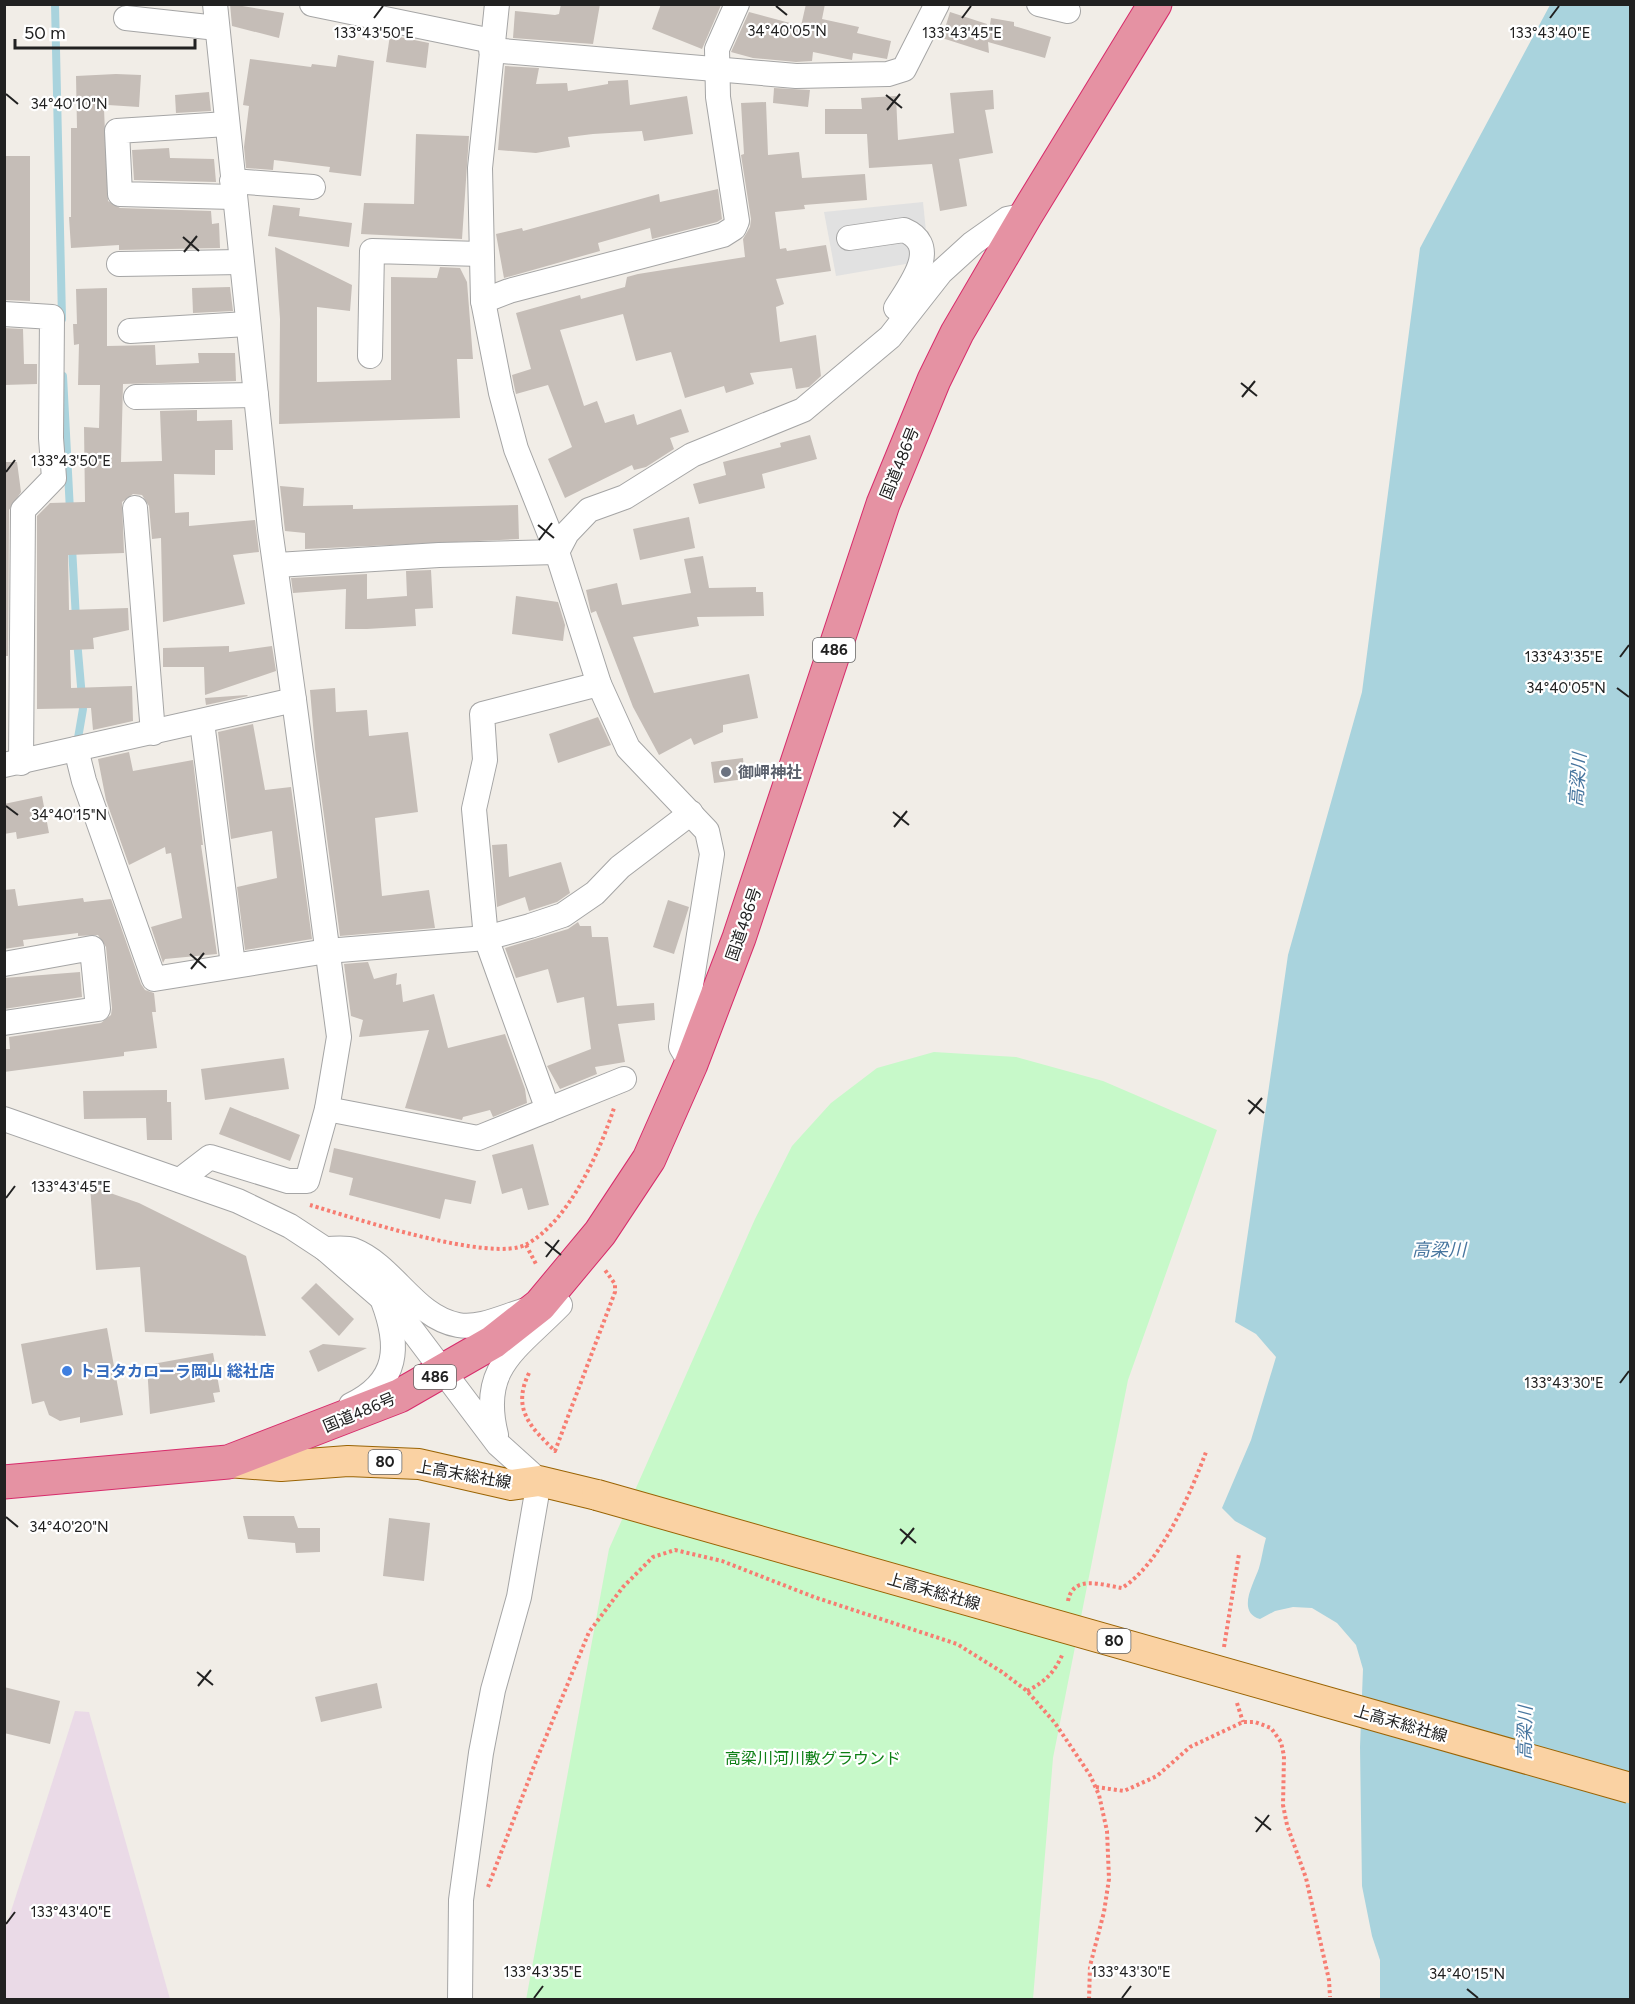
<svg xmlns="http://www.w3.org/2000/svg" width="1635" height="2004" viewBox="0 0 1635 2004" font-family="Figtree,'Noto Sans JP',sans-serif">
<rect width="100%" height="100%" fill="#f1ede7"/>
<!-- industrial -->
<polygon fill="#eadae7" points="75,1711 89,1712 170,1999 5,1999 5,1930"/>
<!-- park -->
<polygon fill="#c7f9c9" points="934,1052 1016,1057 1103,1081 1217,1130 1128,1380 1053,1758 1033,1999 526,2000 609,1549 755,1219 792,1146 831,1103 877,1068"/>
<!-- parking -->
<polygon fill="#e1e1e1" points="923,202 929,260 836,276 824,212"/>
<!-- water -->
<path fill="#a9d3dd" d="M1550,5H1630V1999H1380V1960L1372,1936L1362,1886L1360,1747L1363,1669L1356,1645L1337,1623L1312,1608L1293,1607L1275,1611L1260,1619C1236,1612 1254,1583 1259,1568C1262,1558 1263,1548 1266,1538L1235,1521L1222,1508L1251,1440L1276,1357L1256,1334L1235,1322L1288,955L1362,692L1420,248Z"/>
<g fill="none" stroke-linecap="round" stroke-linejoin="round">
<!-- stream -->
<g stroke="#a9d3dd" stroke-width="8">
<polyline points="55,4 62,319"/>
<polyline points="63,376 70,511"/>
<polyline points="72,547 76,619"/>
<polyline points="77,744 83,709 77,640"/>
</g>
</g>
<!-- building -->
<g fill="#c5bdb7">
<polygon points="230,4 284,13 279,38 232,26"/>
<polygon points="561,4 600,4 593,44 513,38 515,11 555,15 559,14"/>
<polygon points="661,4 721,5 702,49 652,29"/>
<polygon points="806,4 825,4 822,19 859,27 857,33 891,41 887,59 853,53 852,60 813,52 812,61 796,62 753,58 731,52 749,12 801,26"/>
<polygon points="950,12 987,24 988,37 991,18 1014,22 1014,26 1051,37 1045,58 988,42 989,53 942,38"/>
<polygon points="390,35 429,43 426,68 386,62"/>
<polygon points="338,55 374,61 361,176 329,172 330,167 274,160 273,170 246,168 244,147 249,106 243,105 250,59 311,67 312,64 336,67"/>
<polygon points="505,66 539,68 536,84 567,83 568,91 608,84 608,81 628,80 630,105 687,96 693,134 644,141 642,131 593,134 568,137 570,147 536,153 498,150"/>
<polygon points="116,74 141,75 139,107 108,105 108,109 104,109 108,201 120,208 211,211 212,224 219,223 220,248 119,250 119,245 71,248 69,217 71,217 71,128 77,128 76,76"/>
<polygon points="774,88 810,90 808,107 773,103"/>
<polygon points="993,90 994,109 985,110 993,153 959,159 967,206 940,211 932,164 869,168 867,134 825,134 825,109 862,109 861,98 896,96 898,140 954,133 950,93"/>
<polygon points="209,92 211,111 176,113 175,95"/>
<polygon points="766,102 768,155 799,152 802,178 865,174 867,200 804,205 805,209 775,212 780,249 786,248 787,251 826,245 831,271 776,279 784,304 776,307 780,342 816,335 821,376 809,387 796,389 792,368 750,373 754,384 726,393 724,386 685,398 671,352 636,361 623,314 560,330 584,406 597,401 605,423 634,414 637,425 681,409 689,432 670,438 674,449 646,467 634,470 632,465 565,498 548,459 572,447 548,385 516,394 515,390 512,375 531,369 516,313 580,295 581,299 625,287 627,277 638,274 745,257 743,239 750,227 751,219 741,155 744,154 741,103"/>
<polygon points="416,134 469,136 462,239 361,234 364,203 414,204"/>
<polygon points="169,148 170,158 214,159 216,182 134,180 132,150"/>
<polygon points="4,156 30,156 30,301 4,300"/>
<polygon points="718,189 722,219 717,222 652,239 650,228 598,243 600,251 504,278 496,234 522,228 523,231 659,194 660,202"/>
<polygon points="273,205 300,208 299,216 352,223 349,247 268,236"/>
<polygon points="275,247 352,285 350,311 317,307 317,382 391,380 391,277 437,278 440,267 460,268 467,282 473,359 457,359 460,418 279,424 280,319"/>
<polygon points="230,287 233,311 193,313 192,288"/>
<polygon points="107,288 107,346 155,345 156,365 199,363 198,353 235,353 236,381 123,384 121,462 162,461 160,411 197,410 197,421 232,420 233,450 215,450 215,475 174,474 175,513 189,512 189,526 255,520 259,552 233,555 245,604 163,622 161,538 152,539 149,506 142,495 133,494 122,502 124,553 68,555 69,610 128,608 129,630 93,638 94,649 70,650 71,688 132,686 133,721 93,730 91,708 37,709 37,516 50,503 85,502 84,427 99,428 100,385 78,385 79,344 74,345 73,324 77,324 76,289"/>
<polygon points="4,328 23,329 24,364 37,364 37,384 4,385"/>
<polygon points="810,435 817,459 762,474 765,488 699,504 693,484 726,475 723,462 781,447 780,443"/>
<polygon points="4,462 17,462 21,492 9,510 8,656 4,656"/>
<polygon points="280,486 304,488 303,506 353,505 353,509 518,505 519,539 305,549 305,533 285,531"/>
<polygon points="689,517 695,548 640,560 633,529"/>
<polygon points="703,556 709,588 756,587 756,592 763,592 764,616 697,617 699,626 633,637 654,693 749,674 758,718 723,725 723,732 694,745 691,738 659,755 633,707 596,611 591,613 586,590 617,583 622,605 691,593 684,559"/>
<polygon points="431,570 433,608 415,609 416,626 367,629 345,629 346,589 293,593 291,578 367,574 367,599 407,596 406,571"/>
<polygon points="516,596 558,602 565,625 563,641 512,634"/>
<polygon points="229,646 229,652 272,646 276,671 205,695 204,667 163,667 163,648"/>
<polygon points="335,688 336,712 367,710 369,736 408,732 418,812 375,818 382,896 429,890 435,928 340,936 315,749 310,690"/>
<polygon points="247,695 248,696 206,705 205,698"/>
<polygon points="598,717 611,745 558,763 549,734"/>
<polygon points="253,724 265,790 291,787 312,939 245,950 237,887 277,878 272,831 231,839 218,732"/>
<polygon points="129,752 133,771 193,760 203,845 201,845 217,954 165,959 163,963 151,927 182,918 171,853 166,854 165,847 129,865 106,800 98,759"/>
<polygon points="743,758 745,779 714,783 711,762"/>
<polygon points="42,796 49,833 17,839 16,832 4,834 4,804"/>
<polygon points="507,844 509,877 561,862 570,893 557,902 529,911 525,897 497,907 492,845"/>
<polygon points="15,889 18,906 83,898 84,902 111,899 141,984 145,990 154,993 156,1012 152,1012 157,1048 124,1052 124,1056 4,1072 4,1049 10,1049 9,1037 101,1023 111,1015 112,1008 106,947 98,935 78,936 78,933 23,940 24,946 4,949 4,890"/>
<polygon points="668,900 689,907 674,954 653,947"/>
<polygon points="578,922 580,926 591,926 592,937 608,937 617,1006 654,1003 655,1020 618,1024 625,1062 595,1067 597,1074 560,1089 547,1066 591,1049 584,997 557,1003 548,969 516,978 505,948 568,929"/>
<polygon points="368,962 374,979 397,973 396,985 401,984 403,1002 434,994 448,1048 505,1034 525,1089 527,1103 493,1117 490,1110 463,1117 462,1120 405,1108 429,1030 359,1037 363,1020 351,1016 344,964"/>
<polygon points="80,972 82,997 4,1009 4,978"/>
<polygon points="284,1058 289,1089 205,1100 201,1069"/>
<polygon points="167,1090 167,1102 171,1102 172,1140 147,1140 146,1118 84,1119 83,1091"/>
<polygon points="230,1107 300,1135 290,1161 219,1134"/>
<polygon points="533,1144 549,1205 528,1210 522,1188 502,1194 492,1155"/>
<polygon points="334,1148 476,1181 471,1204 445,1199 440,1219 349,1195 353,1178 329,1172"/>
<polygon points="90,1186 139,1203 246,1256 266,1336 145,1332 140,1267 96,1270"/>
<polygon points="316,1283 354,1319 339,1336 301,1298"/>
<polygon points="107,1328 123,1415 80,1423 80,1417 60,1421 49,1415 44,1401 32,1404 21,1344"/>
<polygon points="323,1344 367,1348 318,1372 309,1351"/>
<polygon points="213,1353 220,1392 213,1393 215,1402 150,1414 147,1365"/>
<polygon points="243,1516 294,1516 298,1528 320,1528 320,1552 296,1553 295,1543 248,1539"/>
<polygon points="389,1518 430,1523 424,1581 383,1576"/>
<polygon points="377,1683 382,1708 321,1722 315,1697"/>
<polygon points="4,1687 60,1701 50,1744 4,1733"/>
</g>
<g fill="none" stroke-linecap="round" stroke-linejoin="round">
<defs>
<g id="minor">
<polyline points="312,4 492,41"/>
<polyline points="497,4 480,168 483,301 501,393 516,449 557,552 599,684 628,748 707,831 712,854 681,1047 691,1064"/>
<polyline points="1039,4 1068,11"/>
<polyline points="126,18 217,28"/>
<polyline points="491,50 796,76 888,74 904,69 937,4"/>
<polyline points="227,124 117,131 120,194 233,197"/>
<polyline points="232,181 313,187"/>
<path d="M849,238L904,230C942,246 910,285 896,308"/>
<polyline points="119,264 241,262"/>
<polyline points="483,301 509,291 723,235 734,228 737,221 718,97 717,49 737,4"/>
<polyline points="4,314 52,317 51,438 54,478 23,510 21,763"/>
<polyline points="130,331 247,324"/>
<polyline points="370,356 372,251 481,254"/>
<polyline points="136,397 256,395"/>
<polyline points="135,508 153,733"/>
<polyline points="557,552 567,533 589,510 625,497 692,455 803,410 890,337 941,272 973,243 1007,219 1026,215"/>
<polyline points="277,565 439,555 557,552"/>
<polyline points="202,722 233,965"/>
<polyline points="76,749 84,781 154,979 327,951 486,938 530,926 563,915 595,893 620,867 691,813"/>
<polyline points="4,765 294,700 270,529 215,4"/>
<polyline points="4,964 92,948 98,1009 4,1023"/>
<polyline points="327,1109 478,1138 624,1079"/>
<polyline points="548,1110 486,938 474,809 485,760 482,714 599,684"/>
<polyline points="4,1119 238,1201 290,1226 325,1249 400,1314 498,1444 539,1481 519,1597 493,1690 481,1753 461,1900 460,2000"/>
<polyline points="180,1180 210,1157 288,1181 307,1181 327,1109 339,1037 294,700"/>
<path d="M325,1249C334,1249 345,1247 353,1250C394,1266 414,1317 458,1325C480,1329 505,1316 526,1310"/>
<path d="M351,1405C399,1382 400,1346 383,1301"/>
<path d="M496,1435C479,1367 516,1350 560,1305"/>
</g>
<polyline id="major" points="228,1462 281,1466 348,1461 419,1464 511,1485 539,1481 597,1495"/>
<polyline id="highway" points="4,1482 228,1462 399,1396 493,1342 540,1305 600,1233 649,1159 691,1064 739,938 883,504 934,380 957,333 1026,215 1155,4"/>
</defs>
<!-- minor casing -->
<use href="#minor" stroke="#a5a5a5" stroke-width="26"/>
<!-- major casing -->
<use href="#major" stroke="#9a6404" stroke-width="32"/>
<!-- highway casing -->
<use href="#highway" stroke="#d72c6b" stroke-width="35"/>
<!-- path -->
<g stroke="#f77d72" stroke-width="4" stroke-dasharray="3 3" stroke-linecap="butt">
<path d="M310,1205C351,1217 493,1264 527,1244C569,1221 600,1151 614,1108"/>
<polyline points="526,1245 537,1266"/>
<path d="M529,1373C512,1408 529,1426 555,1451L615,1292V1284L605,1270"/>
<path d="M1068,1601C1073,1574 1102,1585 1122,1588C1160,1564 1190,1495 1206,1452"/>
<polyline points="1224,1647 1239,1554"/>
<path d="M1027,1691C1045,1682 1055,1672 1063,1653"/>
<polyline points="1237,1703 1243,1722"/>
<polyline points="1096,1787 1124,1791 1157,1776 1190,1747 1243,1722 1255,1722 1271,1728 1281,1742 1284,1756 1283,1805 1287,1825 1306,1878 1329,1980 1330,1997"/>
<polyline points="488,1887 534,1766 589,1632 623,1587 653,1557 675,1550 722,1561 814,1597 957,1644 1002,1672 1027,1691 1055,1723 1090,1775 1099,1795 1107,1831 1109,1879 1104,1912 1090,1966 1089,2000"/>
</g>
<!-- minor -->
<use href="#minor" stroke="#fff" stroke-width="24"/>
<!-- major -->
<use href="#major" stroke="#fad2a3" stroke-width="30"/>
<!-- highway -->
<use href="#highway" stroke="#e592a3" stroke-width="33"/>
<defs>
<polyline id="major-bridge" points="597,1495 1630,1788"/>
</defs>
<!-- major-bridge casing -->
<use href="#major-bridge" stroke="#9a6404" stroke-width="32" stroke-linecap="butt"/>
<!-- major-bridge -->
<use href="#major-bridge" stroke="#fad2a3" stroke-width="30"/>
</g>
<!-- ticks -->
<path fill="none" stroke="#212121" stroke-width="2" d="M776,6L787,15M374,18L383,6M962,18L971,6M1550,18L1559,6M6,94L18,104M886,95L902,108M887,110L900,94M183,237L199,251M184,252L197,236M1241,383L1257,396M1242,397L1255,381M6,472L15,460M538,525L554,538M539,540L552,523M1620,657L1629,645M1617,688L1629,697M6,806L18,815M893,812L909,825M894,827L907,811M190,954L206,968M191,969L204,953M1248,1100L1264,1113M1249,1114L1262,1098M6,1198L15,1186M545,1242L561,1255M546,1257L559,1240M1620,1383L1629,1371M6,1517L18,1527M900,1529L916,1543M901,1544L914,1528M197,1672L213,1685M198,1686L211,1670M1255,1817L1271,1830M1256,1832L1269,1815M6,1924L15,1912M1467,1989L1478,1998M534,1998L543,1986M1122,1998L1131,1986"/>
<!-- markers -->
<circle fill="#6b7280" stroke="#fff" stroke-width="2" cx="726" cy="772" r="6"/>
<circle fill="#3f7fe0" stroke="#fff" stroke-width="2" cx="67" cy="1371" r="6"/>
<g text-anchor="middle" stroke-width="4.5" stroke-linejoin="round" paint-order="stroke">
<!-- shield labels -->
<g fill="#fff" stroke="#646464" stroke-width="1.5">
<rect x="813" y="638" width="42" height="24" rx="4.5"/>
<rect x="414" y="1365" width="42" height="24" rx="4.5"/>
<rect x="368.5" y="1450" width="33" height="24" rx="4.5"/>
<rect x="1097.5" y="1629" width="33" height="24" rx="4.5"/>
</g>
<g font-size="15" font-weight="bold" fill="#212121">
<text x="834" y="655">486</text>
<text x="435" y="1382">486</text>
<text x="385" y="1467">80</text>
<text x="1114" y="1646">80</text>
</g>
<!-- street labels -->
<g font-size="16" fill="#212121" stroke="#fff">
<text transform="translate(899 463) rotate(-68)" y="6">国道486号</text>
<text transform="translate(743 924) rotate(-71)" y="6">国道486号</text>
<text transform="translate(359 1412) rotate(-23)" y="6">国道486号</text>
<text transform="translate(464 1474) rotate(10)" y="6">上高末総社線</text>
<text transform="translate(934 1591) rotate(16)" y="6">上高末総社線</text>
<text transform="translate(1401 1723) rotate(16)" y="6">上高末総社線</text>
</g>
<!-- worship labels -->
<g font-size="16" font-weight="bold" fill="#5b616d" stroke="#fff" text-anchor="start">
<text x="738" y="778">御岬神社</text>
</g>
<!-- shop labels -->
<g font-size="16" font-weight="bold" fill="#366cbe" stroke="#fff" text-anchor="start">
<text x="79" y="1377">トヨタカローラ岡山 総社店</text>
</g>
<!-- park labels -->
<g font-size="16" fill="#0e7f15" stroke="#fff">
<text x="813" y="1764">高梁川河川敷グラウンド</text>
</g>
<!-- water labels -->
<g font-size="18" font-style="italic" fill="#48769f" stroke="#fff">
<text transform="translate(1578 780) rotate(-86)" y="6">高梁川</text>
<text x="1439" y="1256">高梁川</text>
<text transform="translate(1525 1733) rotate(-89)" y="6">高梁川</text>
</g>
</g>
<g font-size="15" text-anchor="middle" fill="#212121" stroke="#fff" stroke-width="4.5" stroke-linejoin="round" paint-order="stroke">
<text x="787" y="36">34°40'05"N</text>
<text x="374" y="38">133°43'50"E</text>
<text x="962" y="38">133°43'45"E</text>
<text x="1550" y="38">133°43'40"E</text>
<text x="69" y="109">34°40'10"N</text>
<text x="71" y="466">133°43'50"E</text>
<text x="1564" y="662">133°43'35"E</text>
<text x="1566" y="693">34°40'05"N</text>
<text x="69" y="820">34°40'15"N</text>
<text x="71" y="1192">133°43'45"E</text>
<text x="1564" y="1388">133°43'30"E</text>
<text x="69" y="1532">34°40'20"N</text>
<text x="71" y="1917">133°43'40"E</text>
<text x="543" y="1977">133°43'35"E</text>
<text x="1131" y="1977">133°43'30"E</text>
<text x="1467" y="1979">34°40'15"N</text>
</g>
<!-- border -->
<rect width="1635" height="2004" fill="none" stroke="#212121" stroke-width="12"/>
<!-- scale -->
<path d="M15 39v9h180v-9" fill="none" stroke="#212121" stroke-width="3"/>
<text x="24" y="39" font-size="18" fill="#212121" stroke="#ffffff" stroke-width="4.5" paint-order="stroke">50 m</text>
</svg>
